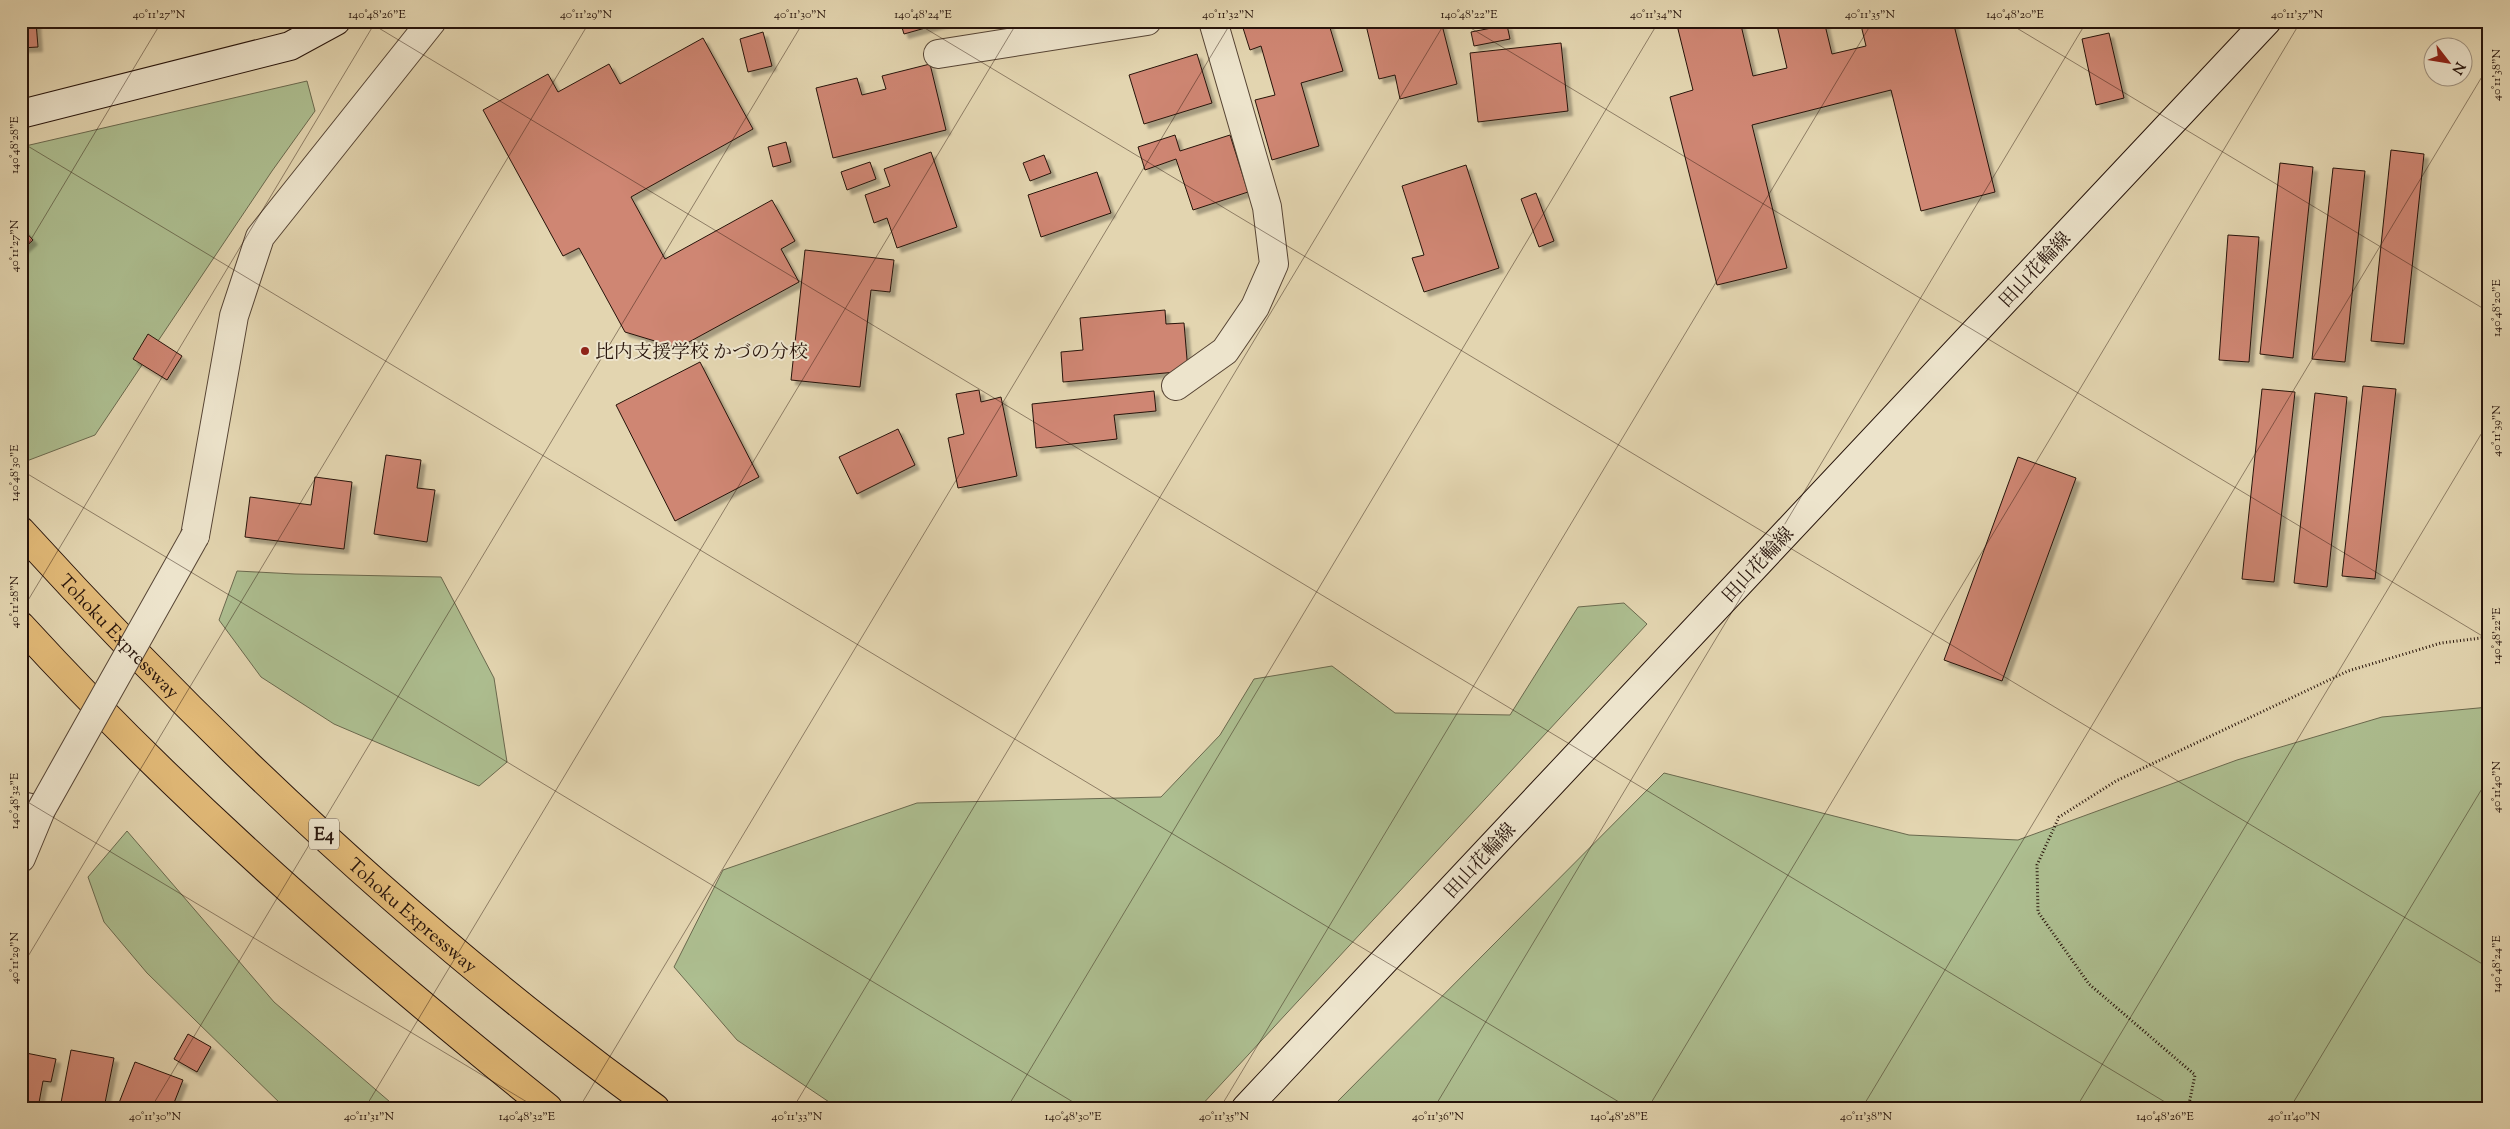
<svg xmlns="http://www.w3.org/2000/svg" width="2510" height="1129" viewBox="0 0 2510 1129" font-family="'Sorts Mill Goudy','Noto Serif JP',serif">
<defs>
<filter id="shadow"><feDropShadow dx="4.5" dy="4.5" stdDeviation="1" flood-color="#0004"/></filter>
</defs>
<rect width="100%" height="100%" fill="#e3d5b0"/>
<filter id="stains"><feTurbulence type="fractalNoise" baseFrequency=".004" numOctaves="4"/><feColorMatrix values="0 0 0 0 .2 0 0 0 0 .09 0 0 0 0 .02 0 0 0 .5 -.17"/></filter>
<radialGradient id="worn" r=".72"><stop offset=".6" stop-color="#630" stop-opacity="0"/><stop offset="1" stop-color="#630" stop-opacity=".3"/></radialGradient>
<!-- green -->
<g fill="#adbe90" stroke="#6a694e">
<polygon points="307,81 315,111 272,171 95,435 24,462 21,461 21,147"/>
<polygon points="237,571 295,574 441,577 494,678 507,762 479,786 334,724 261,677 219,620"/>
<polygon points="1624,603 1647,624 1199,1108 838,1108 737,1040 674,967 723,870 917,803 1161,797 1220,735 1254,679 1332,666 1395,713 1510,715 1578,607"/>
<polygon points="2489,707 2489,1108 1331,1108 1664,773 1909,835 2018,840 2237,760 2382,717"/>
<polygon points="127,831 274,1002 397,1108 285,1108 147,973 104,922 88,877"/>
</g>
<!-- building -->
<g fill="#cf8673" stroke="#27140b" filter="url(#shadow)">
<polygon points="900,21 950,21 904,34"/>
<polygon points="1265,21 1328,21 1343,71 1301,83 1319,146 1272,160 1255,100 1275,95 1261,46 1250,50 1243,28"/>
<polygon points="1365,21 1441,21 1457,84 1400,99 1395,75 1379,79"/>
<polygon points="1676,21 1740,21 1753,76 1787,68 1776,21 1824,21 1832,54 1866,46 1860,21 1935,21 1935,24 1953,21 1995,192 1921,211 1891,90 1752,125 1787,268 1717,285 1670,97 1693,90"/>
<polygon points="36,22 38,47 21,48 21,23"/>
<polygon points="1507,25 1510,39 1474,46 1471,32"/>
<polygon points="763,32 772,66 748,72 740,39"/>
<polygon points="2109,33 2124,98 2096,105 2082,39"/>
<polygon points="703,38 753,129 631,197 665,259 772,200 795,241 781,249 799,282 678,348 625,332 579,248 563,256 483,110 548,74 558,92 609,64 620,84"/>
<polygon points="1561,43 1568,111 1478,122 1470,53"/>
<polygon points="1197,54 1212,103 1144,124 1129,75"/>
<polygon points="930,64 946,130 833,158 816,88 857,78 862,95 886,89 882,76"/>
<polygon points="1175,135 1180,151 1230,135 1248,192 1193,210 1176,159 1145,170 1138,147"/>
<polygon points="786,142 791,162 773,167 768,147"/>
<polygon points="2391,150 2424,154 2404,344 2371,341"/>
<polygon points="931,152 957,227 897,248 887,218 874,223 865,195 890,186 884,169"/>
<polygon points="1044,155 1051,173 1030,181 1023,163"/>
<polygon points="870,162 876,179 847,190 841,172"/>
<polygon points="2280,163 2313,167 2293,358 2260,354"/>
<polygon points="1466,165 1499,268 1424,292 1412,258 1424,255 1402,186"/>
<polygon points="2333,168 2365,171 2345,362 2312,359"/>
<polygon points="1097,172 1111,213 1041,237 1028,195"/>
<polygon points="1536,193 1554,241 1539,247 1521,199"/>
<polygon points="22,228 33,240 22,250 21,248"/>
<polygon points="2228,235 2259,237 2249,362 2219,360"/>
<polygon points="805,250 894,260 890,292 871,290 860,387 791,380"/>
<polygon points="1165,310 1166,324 1184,323 1188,371 1063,382 1061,352 1083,350 1080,318"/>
<polygon points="148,334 182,356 167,380 133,359"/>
<polygon points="700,362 759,477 675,521 616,405"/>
<polygon points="2363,386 2396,389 2375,579 2342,576"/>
<polygon points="2262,389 2295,392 2274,582 2242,579"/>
<polygon points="979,390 981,402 1001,397 1017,476 958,488 948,438 964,434 956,394"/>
<polygon points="1154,391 1156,411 1114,415 1117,439 1036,448 1032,404"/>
<polygon points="2315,393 2347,397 2327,587 2294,583"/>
<polygon points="898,429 915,465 857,494 839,457"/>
<polygon points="386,455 421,460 417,488 435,490 427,542 374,534"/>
<polygon points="2018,457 2076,478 2002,681 1944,660"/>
<polygon points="315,477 352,482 344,549 245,537 250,497 311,505"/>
<polygon points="188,1034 211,1047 197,1072 174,1059"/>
<polygon points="71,1050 114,1058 104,1108 60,1108"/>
<polygon points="21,1052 56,1059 51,1082 43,1081 38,1108 21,1108"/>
<polygon points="135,1062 183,1080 172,1108 117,1108"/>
</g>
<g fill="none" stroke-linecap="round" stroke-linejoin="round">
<defs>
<g id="street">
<polyline points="938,54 1147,21"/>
<polyline points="1176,386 1225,351 1255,307 1274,264 1267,207 1213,21"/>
<polyline points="195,536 234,316 260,237 432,21"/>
<polyline points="21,806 41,810 21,858"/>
</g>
<g id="secondary">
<polyline points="21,114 290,46 336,21"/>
<polyline points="1246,1108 2267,21"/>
</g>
<g id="highway">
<path id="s1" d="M21,531C213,742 424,940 655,1108"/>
<path d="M21,626C182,802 363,959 548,1108"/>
</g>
</defs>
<!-- street casing -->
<use href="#street" stroke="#564434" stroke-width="30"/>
<!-- secondary casing -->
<use href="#secondary" stroke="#27140b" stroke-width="30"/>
<!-- highway casing -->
<use href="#highway" stroke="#27140b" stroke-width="30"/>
<!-- path -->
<polyline stroke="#27140b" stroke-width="3" stroke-dasharray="1 2.5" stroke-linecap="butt" points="2183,1108 2189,1104 2195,1075 2089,984 2038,912 2037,865 2059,817 2116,781 2348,671 2441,643 2489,637"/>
<!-- street -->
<use href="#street" stroke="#ede4cc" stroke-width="28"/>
<!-- secondary -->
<use href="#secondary" stroke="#ede4cc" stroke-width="28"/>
<!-- highway -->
<use href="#highway" stroke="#e2ba78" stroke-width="28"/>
<defs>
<polyline id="street-bridge" points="41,810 195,536"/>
</defs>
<!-- street-bridge casing -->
<use href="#street-bridge" stroke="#564434" stroke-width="30" stroke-linecap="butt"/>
<!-- street-bridge -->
<use href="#street-bridge" stroke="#ede4cc" stroke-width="28"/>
</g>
<!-- ticks -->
<path fill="none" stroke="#27140b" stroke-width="1" stroke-opacity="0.45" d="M367,21L2175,1108M913,21L2489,968M1459,21L2489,640M2005,21L2489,312M21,142L1629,1108M21,256L162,21M21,470L1083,1108M21,612L376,21M21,798L537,1108M21,968L590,21M151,1108L804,21M365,1108L1018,21M579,1108L1232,21M793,1108L1446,21M1007,1108L1659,21M1220,1108L1873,21M1434,1108L2087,21M1648,1108L2301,21M1862,1108L2489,65M2076,1108L2489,421M2290,1108L2489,777"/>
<!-- markers -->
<circle fill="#8f2418" stroke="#ede4cc" stroke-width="2" cx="585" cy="351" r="5"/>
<g text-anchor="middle" stroke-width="4" stroke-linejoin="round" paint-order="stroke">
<!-- shield labels -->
<rect fill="#ede4cc" stroke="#625245" stroke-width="1" x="309" y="818.5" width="30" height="31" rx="4"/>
<g font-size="18" font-weight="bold" fill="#27140b">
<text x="324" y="840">E4</text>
</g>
<!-- street labels -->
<g font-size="19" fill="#27140b" stroke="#ede4cc">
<text transform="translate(2034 269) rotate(-47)" y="7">田山花輪線</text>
<text transform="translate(1757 564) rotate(-47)" y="7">田山花輪線</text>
<text dy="7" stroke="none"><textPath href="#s1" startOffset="144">Tohoku Expressway</textPath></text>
<text transform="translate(1479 860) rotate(-47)" y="7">田山花輪線</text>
<text dy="7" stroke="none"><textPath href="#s1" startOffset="549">Tohoku Expressway</textPath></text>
</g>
<!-- poi labels -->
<g font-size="19" fill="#27140b" stroke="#ede4cc" text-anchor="start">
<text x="595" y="358">比内支援学校 かづの分校</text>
</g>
</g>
<!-- margin -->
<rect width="2510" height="1129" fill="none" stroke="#e3d5b0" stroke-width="55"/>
<!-- north arrow -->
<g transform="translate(2448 62) rotate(121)"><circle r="24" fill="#ede4cc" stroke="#9e917f"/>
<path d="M0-4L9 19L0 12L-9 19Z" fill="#8f2418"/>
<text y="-8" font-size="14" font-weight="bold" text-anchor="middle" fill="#27140b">N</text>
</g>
<rect x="28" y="28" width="2454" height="1074" fill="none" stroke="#27140b" stroke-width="2"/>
<g font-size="12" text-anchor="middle" fill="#27140b">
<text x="159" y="18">40°11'27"N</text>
<text x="377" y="18">140°48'26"E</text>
<text x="586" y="18">40°11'29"N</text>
<text x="800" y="18">40°11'30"N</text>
<text x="923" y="18">140°48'24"E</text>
<text x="1228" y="18">40°11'32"N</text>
<text x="1469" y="18">140°48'22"E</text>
<text x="1656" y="18">40°11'34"N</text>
<text x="1870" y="18">40°11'35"N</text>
<text x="2015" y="18">140°48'20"E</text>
<text x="2297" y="18">40°11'37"N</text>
<text transform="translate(2496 75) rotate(-90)" y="4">40°11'38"N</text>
<text transform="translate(14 145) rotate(-90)" y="4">140°48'28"E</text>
<text transform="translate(14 246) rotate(-90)" y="4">40°11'27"N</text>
<text transform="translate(2496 308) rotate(-90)" y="4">140°48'20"E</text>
<text transform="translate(2496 431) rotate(-90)" y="4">40°11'39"N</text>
<text transform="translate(14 473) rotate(-90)" y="4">140°48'30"E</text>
<text transform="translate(14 602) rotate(-90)" y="4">40°11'28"N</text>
<text transform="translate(2496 636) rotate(-90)" y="4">140°48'22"E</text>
<text transform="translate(2496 787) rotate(-90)" y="4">40°11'40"N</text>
<text transform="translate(14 801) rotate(-90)" y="4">140°48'32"E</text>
<text transform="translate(14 958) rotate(-90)" y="4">40°11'29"N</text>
<text transform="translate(2496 964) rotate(-90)" y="4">140°48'24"E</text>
<text x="155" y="1120">40°11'30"N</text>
<text x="369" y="1120">40°11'31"N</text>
<text x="527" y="1120">140°48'32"E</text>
<text x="797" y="1120">40°11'33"N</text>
<text x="1073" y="1120">140°48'30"E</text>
<text x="1224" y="1120">40°11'35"N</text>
<text x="1438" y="1120">40°11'36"N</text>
<text x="1619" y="1120">140°48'28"E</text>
<text x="1866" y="1120">40°11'38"N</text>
<text x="2165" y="1120">140°48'26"E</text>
<text x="2294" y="1120">40°11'40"N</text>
</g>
<rect width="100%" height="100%" filter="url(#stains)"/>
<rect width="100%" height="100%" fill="url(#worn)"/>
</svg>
